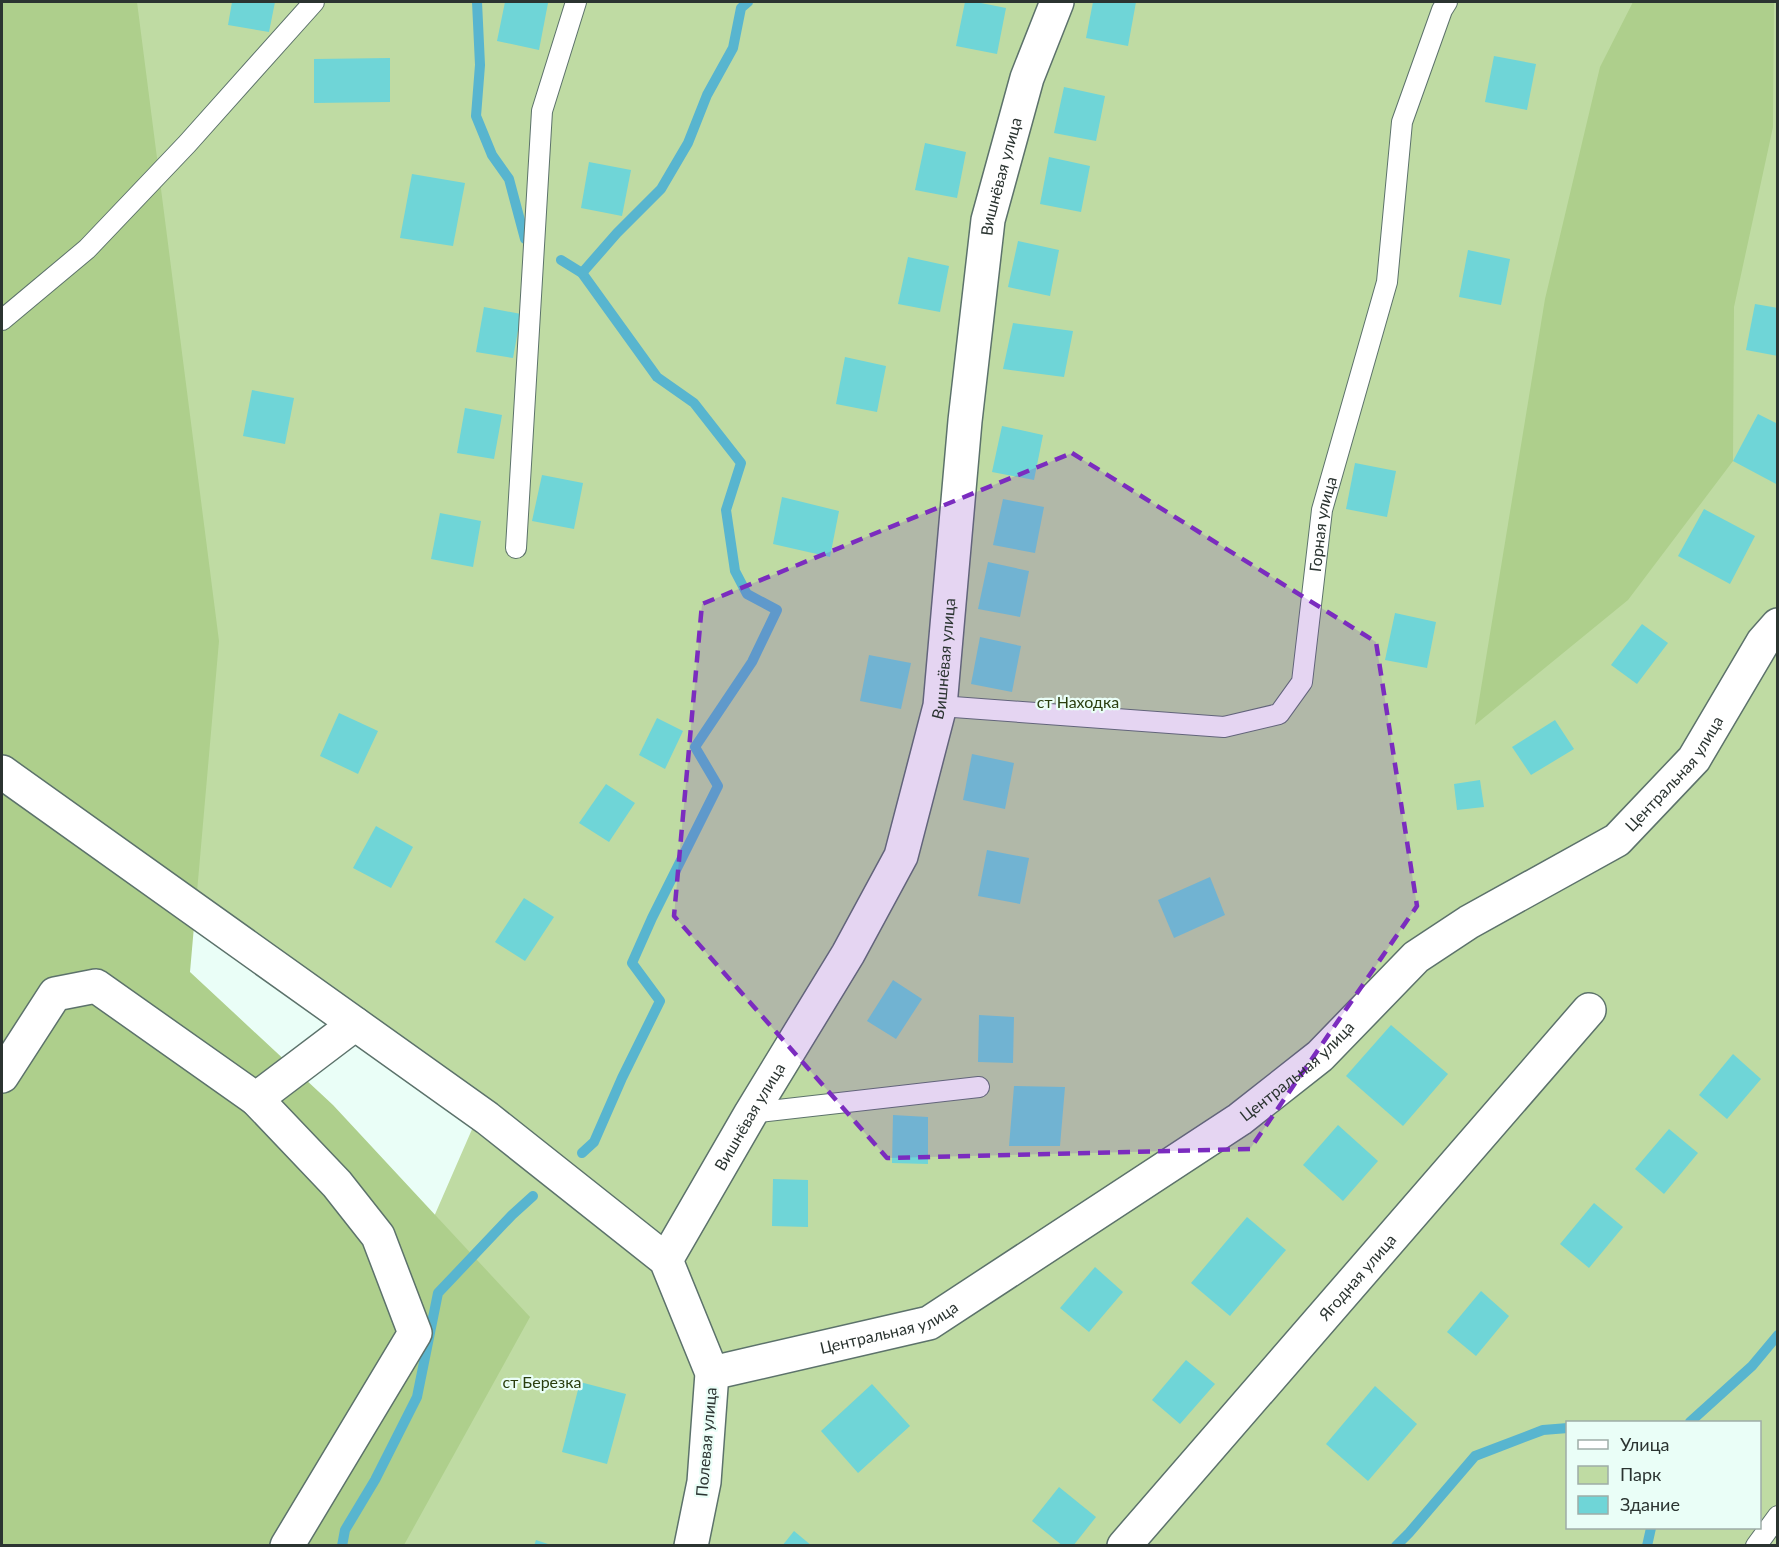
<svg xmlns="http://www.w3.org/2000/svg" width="1779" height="1547" viewBox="0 0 1779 1547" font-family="Lato,sans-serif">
<rect width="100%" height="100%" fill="#eafef7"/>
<!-- green -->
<path fill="#bfdba3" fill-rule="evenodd" d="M2,2H1777V1545H257L379,1343L473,1127L2,794ZM1568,1422H1760V1528H1568Z"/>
<!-- forest -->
<g fill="#aecf8c">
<polygon points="2,2 137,2 219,641 190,972 333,1105 530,1317 404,1545 2,1546"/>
<polygon points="1633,2 1774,2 1773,127 1734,307 1733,461 1628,600 1475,725 1545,299 1600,67"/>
</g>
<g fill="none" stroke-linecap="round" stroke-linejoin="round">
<!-- stream -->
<g stroke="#58b5cf" stroke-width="10">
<polyline points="477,2 480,65 476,116 492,155 509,179 525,239"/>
<polyline points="561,260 582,273 657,377 694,403 741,463 726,510 735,571 747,594 777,610 752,662 695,747 718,786 652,918 632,963 660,1001 622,1078 594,1142 582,1153"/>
<polyline points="582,273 617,233 661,189 688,143 707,95 733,48 741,8 748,2"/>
<polyline points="1690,1422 1752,1366 1778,1335"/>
<polyline points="342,1546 345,1530 375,1480 417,1397 438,1293 512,1215 533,1196"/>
<polyline points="1396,1546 1409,1533 1475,1456 1543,1430 1568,1428"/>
<polyline points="1647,1546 1651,1528"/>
</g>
</g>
<!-- building -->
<g fill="#6fd5d7">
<polygon points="232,2 275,2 269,32 228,25"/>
<polygon points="505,2 539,2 548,3 539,50 497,41"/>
<polygon points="965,2 976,2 1006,8 997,54 956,46"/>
<polygon points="1093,2 1136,2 1128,46 1086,38"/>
<polygon points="1494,56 1536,64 1527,110 1485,102"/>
<polygon points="390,58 390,102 314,103 314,59"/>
<polygon points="1064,87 1105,96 1096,141 1054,133"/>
<polygon points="925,143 966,152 957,198 915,190"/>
<polygon points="1049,157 1090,166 1081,212 1040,204"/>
<polygon points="589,162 631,170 622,216 581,208"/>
<polygon points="412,174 465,183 453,246 400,238"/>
<polygon points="1018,241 1059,250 1050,296 1008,287"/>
<polygon points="1468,250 1510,259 1501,305 1459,297"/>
<polygon points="908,257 949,266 940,312 898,304"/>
<polygon points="1755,304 1778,308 1778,356 1746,350"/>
<polygon points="484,307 521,314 513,358 476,352"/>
<polygon points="1013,323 1073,331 1064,377 1003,369"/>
<polygon points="845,357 886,366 877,412 836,404"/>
<polygon points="252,390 294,398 285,444 243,436"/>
<polygon points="465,408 502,415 494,459 457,453"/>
<polygon points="1758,414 1778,424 1778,485 1733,461"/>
<polygon points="1002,426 1043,435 1034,480 992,472"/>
<polygon points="1355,463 1396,471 1387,517 1346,509"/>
<polygon points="542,475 583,483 574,529 532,521"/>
<polygon points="782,497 839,511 830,557 773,544"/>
<polygon points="1003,499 1044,507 1035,553 993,545"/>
<polygon points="1704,509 1755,536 1730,584 1678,556"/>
<polygon points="440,513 481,521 473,567 431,559"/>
<polygon points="988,562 1029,571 1020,617 978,609"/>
<polygon points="1395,613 1436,622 1427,668 1385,660"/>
<polygon points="1642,624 1668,643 1637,684 1611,665"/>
<polygon points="980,637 1021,646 1012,692 971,684"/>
<polygon points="869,655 911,663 901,709 860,701"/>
<polygon points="339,713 378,731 358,774 320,756"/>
<polygon points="657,718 683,731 665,769 639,755"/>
<polygon points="1555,720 1574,749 1531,775 1512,747"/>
<polygon points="972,754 1014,763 1005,809 963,800"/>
<polygon points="1480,780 1484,807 1457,810 1454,784"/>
<polygon points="606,784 635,803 609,842 579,823"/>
<polygon points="376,826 413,847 391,888 353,868"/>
<polygon points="987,850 1029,858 1020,904 978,896"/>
<polygon points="1210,877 1225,915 1174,938 1158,900"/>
<polygon points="524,898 554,917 525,961 495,942"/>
<polygon points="893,980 922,999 896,1039 867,1021"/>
<polygon points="979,1015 1014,1017 1013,1063 978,1062"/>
<polygon points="1391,1025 1448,1074 1403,1126 1346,1076"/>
<polygon points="1733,1054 1761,1079 1727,1119 1699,1095"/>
<polygon points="1014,1086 1065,1087 1060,1146 1009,1146"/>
<polygon points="893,1115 928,1117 928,1164 892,1163"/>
<polygon points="1338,1125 1378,1161 1343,1201 1303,1165"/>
<polygon points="1669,1129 1698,1153 1664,1194 1635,1169"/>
<polygon points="773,1179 808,1180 808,1227 772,1226"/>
<polygon points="1594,1203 1623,1227 1589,1268 1560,1244"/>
<polygon points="1247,1217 1286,1250 1230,1316 1191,1283"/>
<polygon points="1095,1267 1123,1292 1089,1332 1060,1308"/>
<polygon points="1481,1291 1509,1316 1476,1356 1447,1332"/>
<polygon points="1186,1360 1215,1384 1180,1424 1152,1400"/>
<polygon points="580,1382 626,1394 607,1464 562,1452"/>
<polygon points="872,1384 910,1426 858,1473 821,1431"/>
<polygon points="1375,1386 1417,1424 1368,1481 1326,1444"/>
<polygon points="1059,1487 1096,1517 1073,1546 1063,1546 1032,1521"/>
<polygon points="794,1531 812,1546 782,1546"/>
<polygon points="536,1540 551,1545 551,1546 534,1546"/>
</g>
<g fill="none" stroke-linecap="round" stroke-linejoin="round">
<defs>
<g id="lane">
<polyline points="2,320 87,249 187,144 314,2"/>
<polyline points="516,548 542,111 576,2"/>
<path id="s1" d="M940,706L1224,727L1279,714L1302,682L1322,510L1387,282L1402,122L1442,10L1447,2"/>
<polyline points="751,1113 979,1087"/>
<polyline points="1756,1546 1778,1516"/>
</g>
<g id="street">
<polyline points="2,772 487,1118 666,1260 712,1373 704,1482 691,1546"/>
<polyline points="2,1076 55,994 96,986 256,1099 355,1024"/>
<polyline points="256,1099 337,1184 378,1236 415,1333 287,1546"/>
<path id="s2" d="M666,1260L751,1113L848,954L901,856L940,706L965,421L988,220L1027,78L1057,2"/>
<path id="s3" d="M712,1373L929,1323L1240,1119L1320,1056L1416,957L1469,922L1617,840L1694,759L1763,642L1778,625"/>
<path id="s4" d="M1124,1546L1589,1010"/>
</g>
</defs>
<!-- lane casing -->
<use href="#lane" stroke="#5c726b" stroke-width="22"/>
<!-- street casing -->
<use href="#street" stroke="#5c726b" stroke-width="36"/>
<!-- lane -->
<use href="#lane" stroke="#fff" stroke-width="20"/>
<!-- street -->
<use href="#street" stroke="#fff" stroke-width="33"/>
</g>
<!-- marked area -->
<path fill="#7b2cbf" fill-opacity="0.2" stroke="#7b2cbf" stroke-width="4.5" stroke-dasharray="12 8" stroke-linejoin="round" d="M1072,453L1376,642L1417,906L1250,1149L887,1158L674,916L702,604Z"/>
<g text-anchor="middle" stroke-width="4.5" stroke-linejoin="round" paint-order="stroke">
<!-- street labels -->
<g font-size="16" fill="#2b3431" stroke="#eafef7">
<text dy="6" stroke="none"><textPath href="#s2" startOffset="1156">Вишнёвая улица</textPath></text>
<text dy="6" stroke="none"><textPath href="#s1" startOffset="540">Горная улица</textPath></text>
<text dy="6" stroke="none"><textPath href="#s2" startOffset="670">Вишнёвая улица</textPath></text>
<text dy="6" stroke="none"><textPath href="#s3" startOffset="1155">Центральная улица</textPath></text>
<text dy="6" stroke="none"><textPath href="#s3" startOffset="669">Центральная улица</textPath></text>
<text dy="6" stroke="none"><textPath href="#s2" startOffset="166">Вишнёвая улица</textPath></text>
<text dy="6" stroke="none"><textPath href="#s4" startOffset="356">Ягодная улица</textPath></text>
<text dy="6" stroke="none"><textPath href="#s3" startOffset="183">Центральная улица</textPath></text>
<text transform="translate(706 1442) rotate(-85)" y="6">Полевая улица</text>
</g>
<!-- park labels -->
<g font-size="16" fill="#2a3e0f" stroke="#eafef7">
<text x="1078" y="708">ст Находка</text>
<text x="542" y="1388">ст Березка</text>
</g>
</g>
<!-- border -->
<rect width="1779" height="1547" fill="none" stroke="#2b3431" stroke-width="6"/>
<!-- legend -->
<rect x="1566" y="1421" width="195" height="108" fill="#eafef7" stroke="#9eada8" stroke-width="1.5"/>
<rect x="1578" y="1440" width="30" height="9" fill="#ffffff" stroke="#9eada8" stroke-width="1.5"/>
<text x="1620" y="1451" font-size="18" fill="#2b3431">Улица</text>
<rect x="1578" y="1466" width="30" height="18" fill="#bfdba3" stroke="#9eada8" stroke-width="1.5"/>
<text x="1620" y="1481" font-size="18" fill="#2b3431">Парк</text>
<rect x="1578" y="1496" width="30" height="18" fill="#6fd5d7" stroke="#9eada8" stroke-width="1.5"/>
<text x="1620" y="1511" font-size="18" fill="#2b3431">Здание</text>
</svg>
